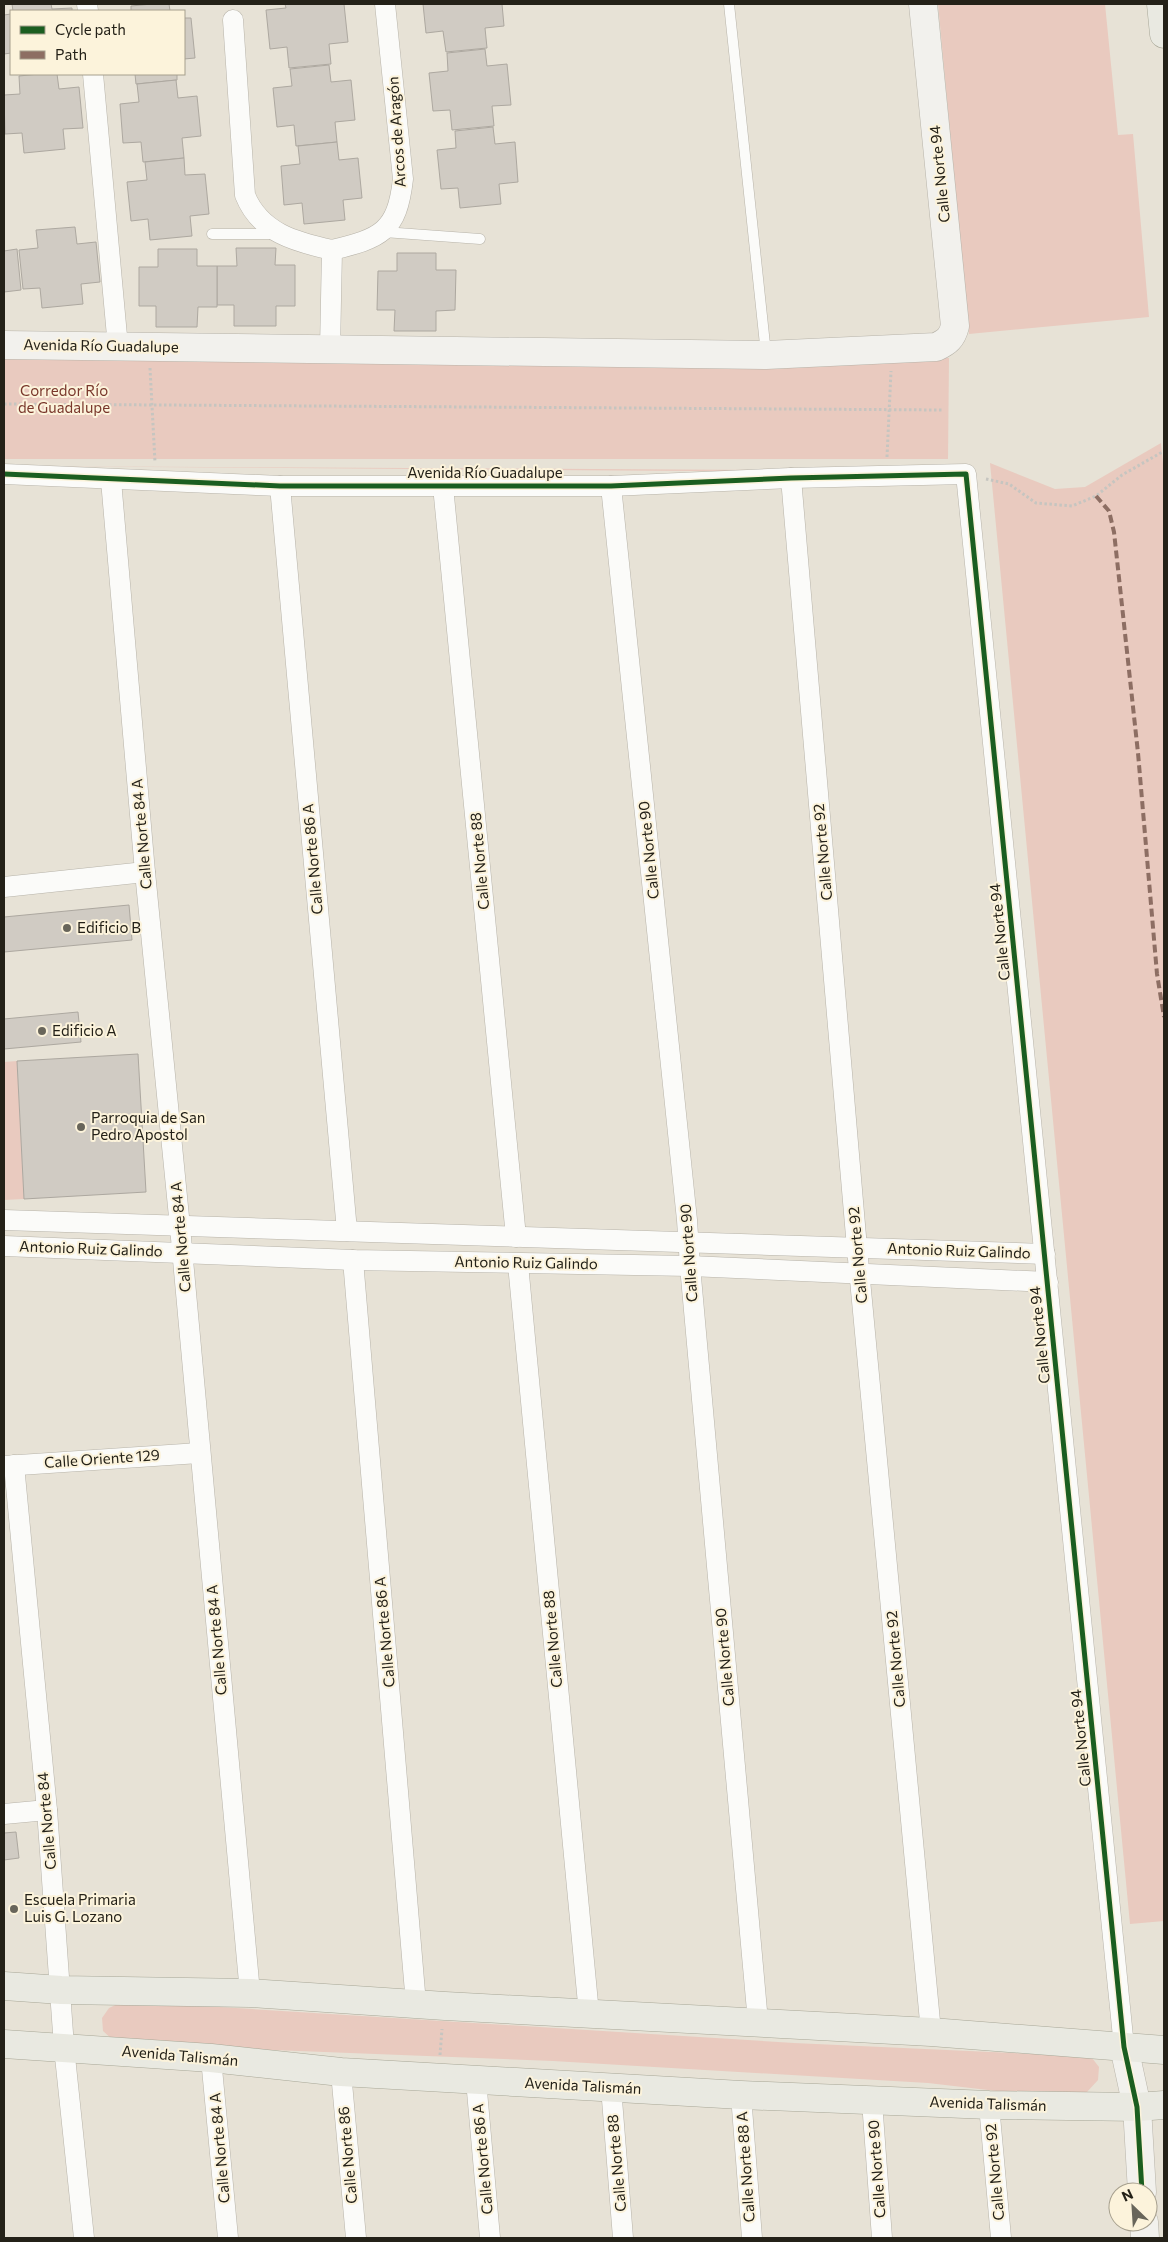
<svg xmlns="http://www.w3.org/2000/svg" width="1168" height="2242" viewBox="0 0 1168 2242" font-family="Commissioner,sans-serif">
<rect width="100%" height="100%" fill="#e7e2d6"/>
<!-- green -->
<g fill="#e9cabf">
<polygon points="938,4 1105,4 1118,135 1133,134 1149,317 969,334"/>
<polygon points="4,339 949,358 948,459 4,459"/>
<polygon points="1161,443 1164,474 1164,1921 1130,1924 990,463 1055,489 1085,487"/>
<polygon points="4,466 969,471 969,473"/>
<polygon points="17,1061 24,1199 4,1200 4,1062"/>
<polygon points="124,2001 794,2043 1076,2056 1092,2058 1099,2067 1098,2080 1087,2092 1069,2095 1005,2092 928,2083 553,2061 147,2045 113,2040 103,2031 102,2018 109,2008"/>
</g>
<!-- building -->
<g fill="#d0cbc3" stroke="#ada8a0">
<polygon points="12,4 51,4 52,9 72,8 72,11 13,11"/>
<polygon points="152,4 169,4 170,11 131,11 131,6"/>
<polygon points="285,4 344,4 348,42 329,44 331,64 289,68 287,47 270,49 266,10 286,8"/>
<polygon points="423,4 502,4 504,26 485,28 487,48 446,52 443,31 426,33"/>
<polygon points="11,14 11,53 4,54 4,15"/>
<polygon points="184,18 191,18 195,58 184,59"/>
<polygon points="485,49 487,66 507,64 511,105 492,106 494,126 452,130 450,110 433,111 429,73 448,71 447,53"/>
<polygon points="329,65 331,82 351,80 355,120 335,122 337,142 296,146 294,125 277,127 273,88 292,86 290,69"/>
<polygon points="39,74 57,74 59,89 79,87 83,128 63,129 65,149 24,153 22,133 5,134 4,95 20,94 19,76"/>
<polygon points="135,74 177,74 177,80 136,84"/>
<polygon points="176,80 178,98 197,96 201,136 182,138 184,158 143,162 141,142 123,143 120,104 139,102 137,84"/>
<polygon points="493,127 495,144 515,142 518,182 499,184 501,204 460,208 458,188 441,189 437,150 456,148 455,131"/>
<polygon points="337,142 339,160 358,158 362,198 343,200 345,220 304,224 302,203 284,205 281,166 300,164 298,146"/>
<polygon points="184,158 185,175 205,174 209,214 190,216 192,236 150,240 148,219 131,221 127,182 147,180 145,162"/>
<polygon points="75,227 77,244 96,242 100,282 81,284 83,304 42,308 40,288 23,289 19,250 38,248 36,230"/>
<polygon points="236,248 276,248 275,265 295,265 295,306 276,306 276,326 234,326 234,305 217,305 217,266 237,266"/>
<polygon points="17,249 21,290 4,292 4,251"/>
<polygon points="158,249 197,249 197,266 217,266 217,307 198,307 197,327 156,327 156,306 139,306 139,267 158,267"/>
<polygon points="397,253 436,253 436,270 456,270 455,310 436,311 436,331 394,331 395,310 377,310 378,271 397,271"/>
<polygon points="129,905 132,940 4,952 4,917"/>
<polygon points="78,1012 81,1042 4,1049 4,1019"/>
<polygon points="138,1054 146,1192 24,1199 17,1061"/>
<polygon points="16,1832 19,1858 4,1860 4,1833"/>
</g>
<g fill="none" stroke-linecap="round" stroke-linejoin="round">
<defs>
<g id="lane">
<polyline points="729,4 766,354"/>
<polyline points="384,232 480,239"/>
<polyline points="212,234 274,234"/>
</g>
<g id="street">
<polyline points="87,4 88,11"/>
<path d="M233,20L245,195C260,233 296,242 332,250"/>
<polyline points="93,74 118,347"/>
<path d="M330,350L332,250C381,238 397,232 403,179L385,4"/>
<polyline points="4,474 280,486 611,486 791,478 966,474 1124,2047"/>
<polyline points="791,478 857,1248 931,2032"/>
<polyline points="111,480 145,872 180,1227 250,1993"/>
<polyline points="280,486 347,1231"/>
<polyline points="443,486 516,1237"/>
<polyline points="611,486 687,1220 690,1266 758,2022"/>
<polyline points="4,887 145,872"/>
<polyline points="4,1220 1045,1254"/>
<polyline points="4,1246 353,1260 690,1266 1048,1282"/>
<polyline points="353,1260 416,2004"/>
<polyline points="518,1264 589,2014"/>
<polyline points="14,1465 47,1810 64,2047 84,2238"/>
<polyline points="4,1466 199,1453"/>
<polyline points="4,1814 47,1810"/>
<polyline points="211,2058 228,2238"/>
<polyline points="341,2072 356,2238"/>
<polyline points="476,2080 490,2238"/>
<polyline points="611,2087 623,2238"/>
<polyline points="741,2095 752,2238"/>
<polyline points="872,2101 882,2238"/>
<polyline points="989,2105 1001,2238"/>
</g>
<g id="secondary">
<path d="M4,345L766,355L936,347C947,342 952,338 955,326L923,4"/>
<polyline points="1124,2047 1137,2107 1142,2192"/>
<polyline points="1144,2222 1145,2238"/>
</g>
<g id="primary">
<polyline points="1161,4 1164,34"/>
<polyline points="4,1986 61,1990 250,1993 445,2006 931,2032 1164,2050"/>
<polyline points="4,2044 211,2058 341,2072 741,2095 989,2105 1137,2107 1164,2105"/>
</g>
</defs>
<!-- lane casing -->
<use href="#lane" stroke="#b7b3a9" stroke-width="11"/>
<!-- street casing -->
<use href="#street" stroke="#b7b3a9" stroke-width="21"/>
<!-- secondary casing -->
<use href="#secondary" stroke="#b7b3a9" stroke-width="29"/>
<!-- primary casing -->
<use href="#primary" stroke="#a8a797" stroke-width="29"/>
<!-- path -->
<g stroke="#c6c5c0" stroke-width="3" stroke-dasharray="2.5 2.5" stroke-linecap="butt">
<polyline points="150,368 155,462"/>
<polyline points="4,404 943,410"/>
<polyline points="887,457 891,371"/>
<polyline points="986,479 1009,484 1036,503 1072,506 1096,496 1122,475 1164,451"/>
<polyline points="440,2055 442,2029"/>
</g>
<!-- lane -->
<use href="#lane" stroke="#fbfbf9" stroke-width="10"/>
<!-- street -->
<use href="#street" stroke="#fbfbf9" stroke-width="20"/>
<!-- secondary -->
<use href="#secondary" stroke="#f2f1ed" stroke-width="28"/>
<!-- primary -->
<use href="#primary" stroke="#e9e9e1" stroke-width="28"/>
<!-- quiet -->
<polyline stroke="#8d6e63" stroke-width="4" stroke-dasharray="8 4" stroke-linecap="butt" points="1096,496 1109,511 1114,532 1138,753 1157,974 1164,1017"/>
<defs>
<polyline id="cycleway" points="4,474 280,486 611,486 791,478 966,474 1124,2047 1137,2107 1142,2192"/>
</defs>
<!-- cycleway casing -->
<use href="#cycleway" stroke="#fcf3db" stroke-width="8"/>
<!-- cycleway -->
<use href="#cycleway" stroke="#1b5e20" stroke-width="5"/>
</g>
<!-- markers -->
<g fill="#68655a" stroke="#fcf3db" stroke-width="2">
<circle cx="67" cy="928" r="5"/>
<circle cx="42" cy="1031" r="5"/>
<circle cx="81" cy="1127" r="5"/>
<circle cx="14" cy="1909" r="5"/>
</g>
<g text-anchor="middle" stroke-width="4" stroke-linejoin="round" paint-order="stroke">
<!-- street labels -->
<g font-size="15" fill="#242118" stroke="#fcf3db">
<text transform="translate(397 132) rotate(-94)" y="5">Arcos de Aragón</text>
<text transform="translate(940 174) rotate(-96)" y="5">Calle Norte 94</text>
<text transform="translate(101 346) rotate(1)" y="5">Avenida Río Guadalupe</text>
<text x="485" y="478">Avenida Río Guadalupe</text>
<text transform="translate(142 834) rotate(-95)" y="5">Calle Norte 84 A</text>
<text transform="translate(649 850) rotate(-96)" y="5">Calle Norte 90</text>
<text transform="translate(823 852) rotate(-95)" y="5">Calle Norte 92</text>
<text transform="translate(313 859) rotate(-95)" y="5">Calle Norte 86 A</text>
<text transform="translate(480 861) rotate(-95)" y="5">Calle Norte 88</text>
<text transform="translate(1000 932) rotate(-96)" y="5">Calle Norte 94</text>
<text transform="translate(181 1237) rotate(-95)" y="5">Calle Norte 84 A</text>
<text transform="translate(91 1249) rotate(2)" y="5">Antonio Ruiz Galindo</text>
<text transform="translate(959 1251) rotate(2)" y="5">Antonio Ruiz Galindo</text>
<text transform="translate(689 1253) rotate(-94)" y="5">Calle Norte 90</text>
<text transform="translate(858 1255) rotate(-95)" y="5">Calle Norte 92</text>
<text transform="translate(526 1263) rotate(1)" y="5">Antonio Ruiz Galindo</text>
<text transform="translate(1040 1335) rotate(-96)" y="5">Calle Norte 94</text>
<text transform="translate(102 1459) rotate(-4)" y="5">Calle Oriente 129</text>
<text transform="translate(385 1632) rotate(-95)" y="5">Calle Norte 86 A</text>
<text transform="translate(553 1639) rotate(-95)" y="5">Calle Norte 88</text>
<text transform="translate(217 1640) rotate(-95)" y="5">Calle Norte 84 A</text>
<text transform="translate(725 1657) rotate(-95)" y="5">Calle Norte 90</text>
<text transform="translate(896 1659) rotate(-95)" y="5">Calle Norte 92</text>
<text transform="translate(1081 1738) rotate(-96)" y="5">Calle Norte 94</text>
<text transform="translate(47 1821) rotate(-95)" y="5">Calle Norte 84</text>
<text transform="translate(180 2056) rotate(5)" y="5">Avenida Talismán</text>
<text transform="translate(583 2086) rotate(3)" y="5">Avenida Talismán</text>
<text transform="translate(988 2104) rotate(2)" y="5">Avenida Talismán</text>
<text transform="translate(220 2148) rotate(-95)" y="5">Calle Norte 84 A</text>
<text transform="translate(348 2155) rotate(-95)" y="5">Calle Norte 86</text>
<text transform="translate(483 2159) rotate(-95)" y="5">Calle Norte 86 A</text>
<text transform="translate(617 2163) rotate(-95)" y="5">Calle Norte 88</text>
<text transform="translate(746 2167) rotate(-94)" y="5">Calle Norte 88 A</text>
<text transform="translate(877 2169) rotate(-94)" y="5">Calle Norte 90</text>
<text transform="translate(995 2172) rotate(-95)" y="5">Calle Norte 92</text>
</g>
<!-- park labels -->
<g font-size="15" fill="#79372b" stroke="#fcf3db">
<text x="64" y="396">Corredor Río<tspan x="64" dy="17">de Guadalupe</tspan></text>
</g>
<!-- poi labels -->
<g font-size="15" fill="#242118" stroke="#fcf3db" text-anchor="start">
<text x="77" y="933">Edificio B</text>
<text x="52" y="1036">Edificio A</text>
<text x="91" y="1123">Parroquia de San<tspan x="91" dy="17">Pedro Apostol</tspan></text>
<text x="24" y="1905">Escuela Primaria<tspan x="24" dy="17">Luis G. Lozano</tspan></text>
</g>
</g>
<!-- border -->
<rect width="1168" height="2242" fill="none" stroke="#242118" stroke-width="10"/>
<!-- legend -->
<rect x="10" y="10" width="175" height="65" fill="#fcf3db" stroke="#a69f8d"/>
<rect x="20" y="26" width="25" height="8" fill="#1b5e20" stroke="#a69f8d"/>
<text x="55" y="35" font-size="15" fill="#242118">Cycle path</text>
<rect x="20" y="51" width="25" height="8" fill="#8d6e63" stroke="#a69f8d"/>
<text x="55" y="60" font-size="15" fill="#242118">Path</text>
<!-- north arrow -->
<g transform="translate(1133 2207) rotate(335)"><circle r="24" fill="#fcf3db" stroke="#a69f8d"/>
<path d="M0-4L9 19L0 12L-9 19Z" fill="#68655a"/>
<text y="-8" font-size="14" font-weight="bold" text-anchor="middle" fill="#242118">N</text>
</g>
</svg>
